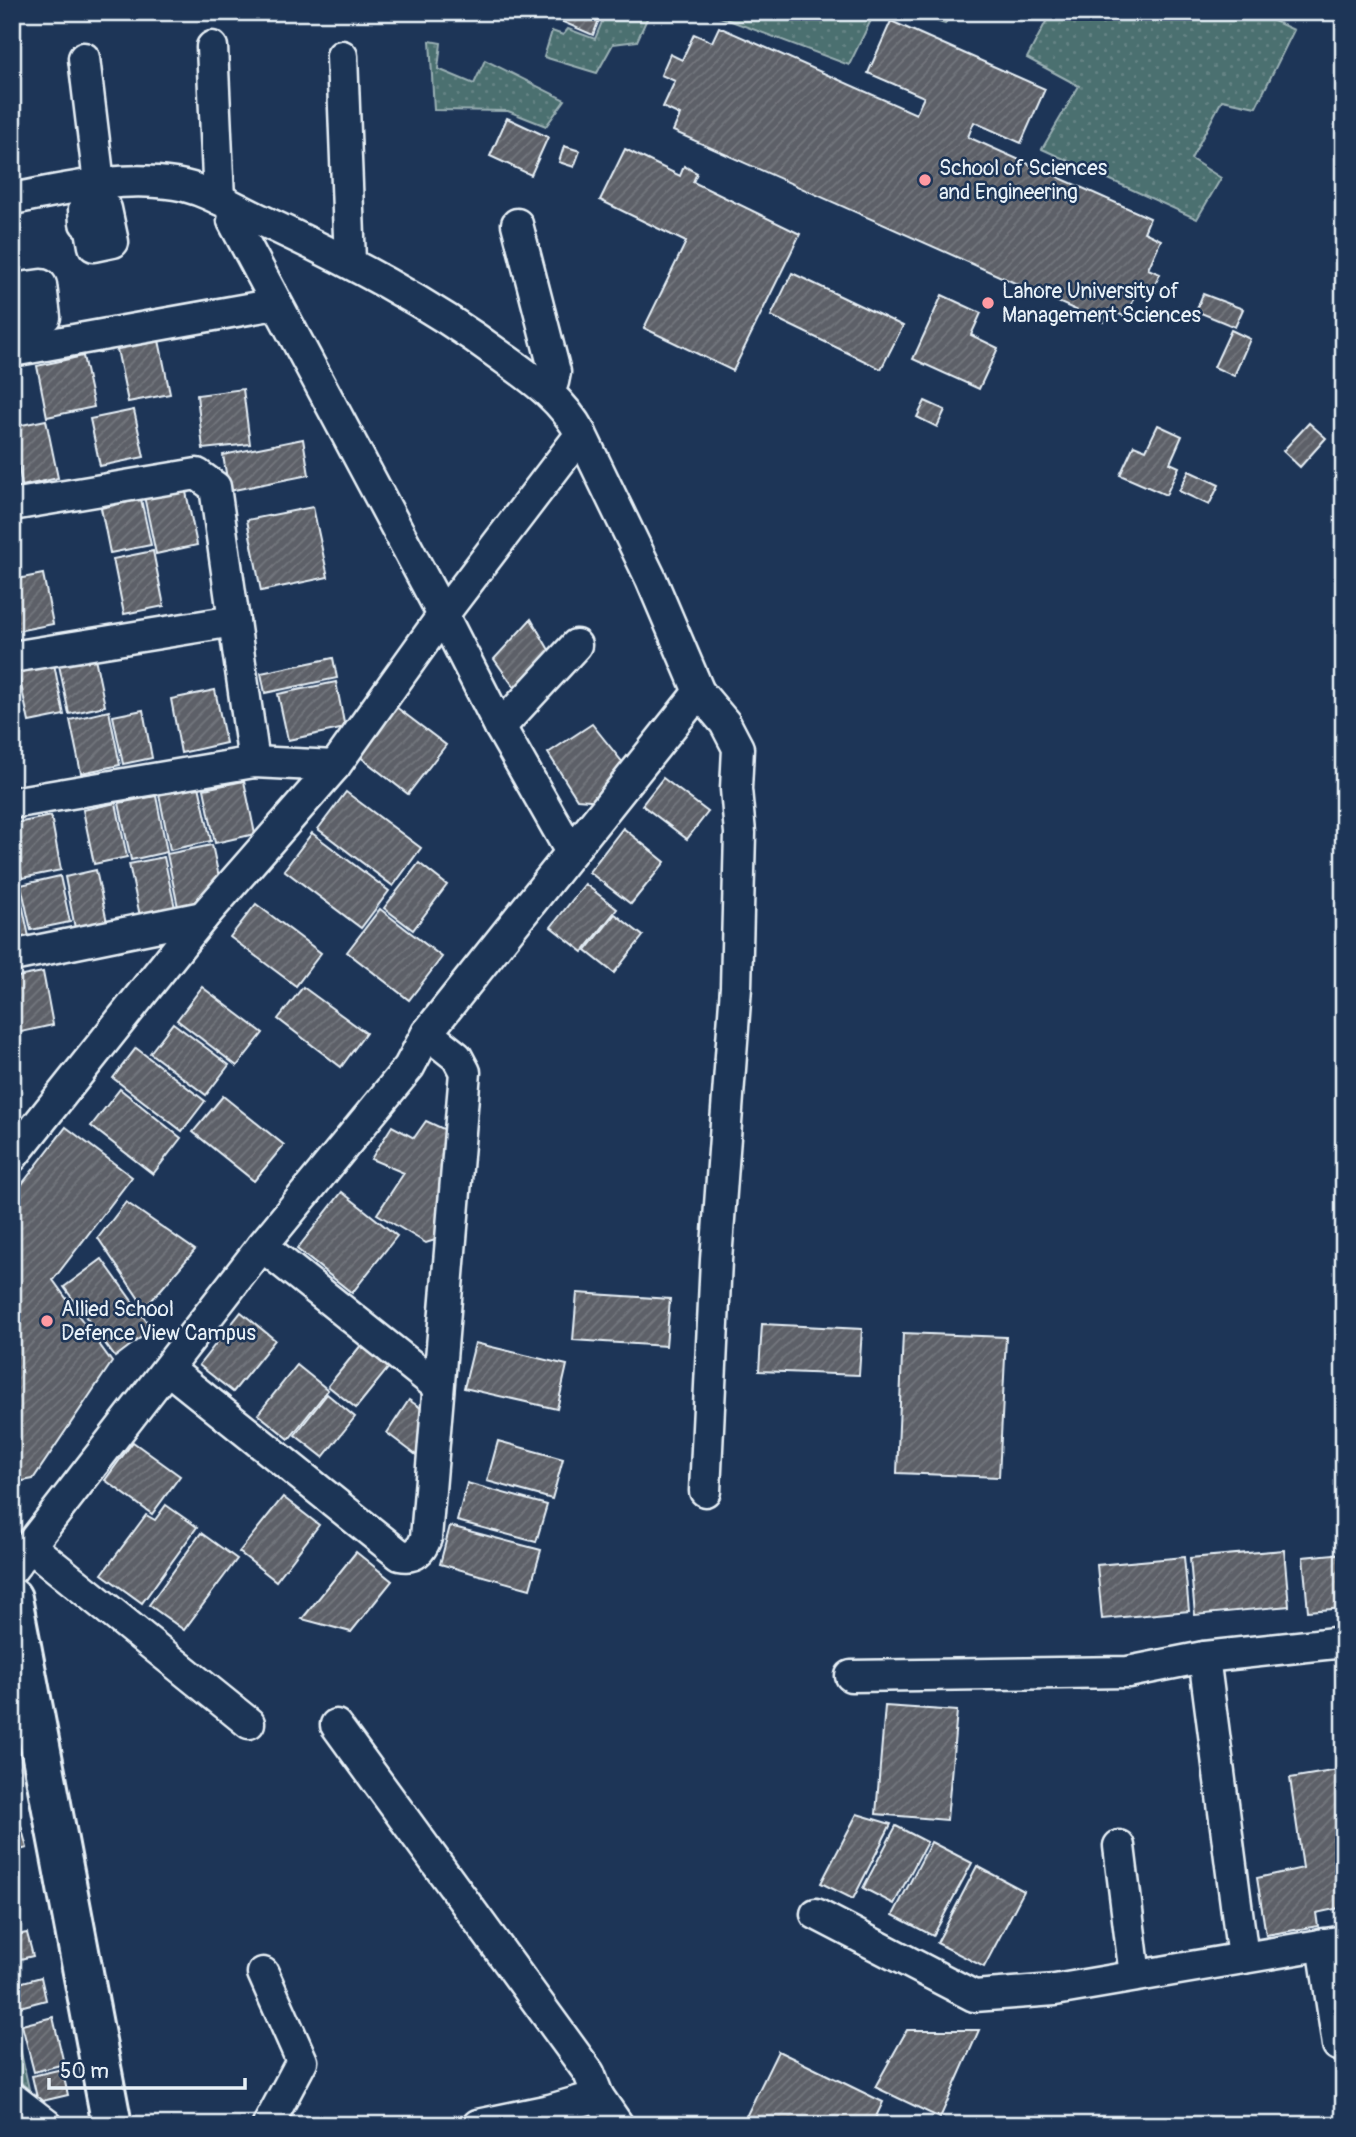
<svg xmlns="http://www.w3.org/2000/svg" width="1356" height="2137" viewBox="0 0 1356 2137" font-family="Pangolin,sans-serif">
<defs>
<pattern id="park-dots" width="8" height="8" patternUnits="userSpaceOnUse" patternTransform="scale(1.75)"><rect width="8" height="8" fill="#4c6f70"/><path d="M2 2h.1M6 6h.1" fill="none" stroke="#668485" stroke-width="1.8" stroke-linecap="round"/></pattern>
<pattern id="building-hatch" width="6" height="6" patternUnits="userSpaceOnUse" patternTransform="scale(1.75)"><rect width="6" height="6" fill="#5d6067"/><path d="M-1 1l2-2M0 6l6-6M5 7l2-2" fill="none" stroke="#74777e"/></pattern>
</defs>
<rect width="100%" height="100%" fill="#1d3557"/>
<filter id="ink" filterUnits="userSpaceOnUse"><feTurbulence type="fractalNoise" baseFrequency=".0143" numOctaves="2"/><feDisplacementMap in="SourceGraphic" scale="14" xChannelSelector="R" yChannelSelector="G"/><feConvolveMatrix kernelMatrix="1 2 1 2 8 2 1 2 1" color-interpolation-filters="sRGB"/></filter>
<g filter="url(#ink)">
<!-- park -->
<g fill="url(#park-dots)" stroke="#9ab0b4" stroke-width="2">
<polygon points="606,12 650,12 637,41 613,44 597,73 544,57 552,31 563,35 568,29 595,39"/>
<polygon points="707,12 875,12 849,65"/>
<polygon points="910,12 951,12 945,24"/>
<polygon points="1051,12 1254,12 1294,30 1256,107 1222,100 1191,159 1221,178 1197,219 1042,149 1079,86 1027,58"/>
<polygon points="430,41 441,43 438,69 474,84 485,60 565,100 546,126 508,111 434,110"/>
<polygon points="12,2012 29,2089 12,2076"/>
</g>
<!-- building -->
<g fill="url(#building-hatch)" stroke="#e8f1f8" stroke-width="2">
<polygon points="551,12 602,12 593,35 549,16"/>
<polygon points="891,21 1045,89 1021,143 974,122 968,137 1150,218 1144,232 1161,240 1148,269 1160,274 1150,295 1138,290 1126,317 1109,310 1103,322 673,131 680,115 663,107 675,81 661,75 670,54 682,60 694,34 712,42 719,27 916,114 924,97 868,73"/>
<polygon points="507,118 548,137 531,175 490,156"/>
<polygon points="564,146 580,151 574,167 559,162"/>
<polygon points="625,149 680,176 684,166 697,173 693,182 800,234 733,371 644,328 686,242 600,200"/>
<polygon points="792,273 903,326 881,369 771,316"/>
<polygon points="1203,294 1243,309 1235,327 1196,311"/>
<polygon points="942,295 981,313 971,335 998,348 979,389 913,359"/>
<polygon points="1231,330 1250,339 1234,376 1214,367"/>
<polygon points="159,340 170,394 128,402 117,349"/>
<polygon points="83,356 94,407 47,417 37,366"/>
<polygon points="243,389 250,444 203,449 197,395"/>
<polygon points="925,401 945,410 937,427 917,417"/>
<polygon points="134,410 144,457 100,466 90,419"/>
<polygon points="46,420 58,478 22,486 12,427"/>
<polygon points="1309,423 1326,438 1300,467 1283,451"/>
<polygon points="1158,425 1182,436 1170,463 1179,467 1166,495 1120,475 1134,445 1146,450"/>
<polygon points="303,439 309,475 229,491 223,455"/>
<polygon points="1189,471 1219,485 1209,505 1179,491"/>
<polygon points="185,487 197,545 156,554 144,496"/>
<polygon points="141,499 151,545 110,553 101,508"/>
<polygon points="313,507 328,577 261,591 247,520"/>
<polygon points="153,551 164,606 124,614 113,559"/>
<polygon points="43,574 53,624 12,632 12,580"/>
<polygon points="531,619 556,662 522,698 494,659"/>
<polygon points="94,653 105,706 69,714 58,660"/>
<polygon points="333,658 337,678 265,693 261,673"/>
<polygon points="54,664 64,715 29,722 18,671"/>
<polygon points="336,682 345,728 288,740 278,694"/>
<polygon points="215,690 226,743 181,753 171,699"/>
<polygon points="396,707 446,745 408,794 359,756"/>
<polygon points="143,710 152,758 123,764 113,716"/>
<polygon points="109,711 120,765 81,773 70,720"/>
<polygon points="592,724 627,768 602,801 577,799 548,753"/>
<polygon points="663,778 708,812 687,839 642,805"/>
<polygon points="244,781 255,834 215,843 204,789"/>
<polygon points="199,786 211,841 170,850 159,794"/>
<polygon points="346,792 421,848 393,886 318,829"/>
<polygon points="156,796 167,852 131,860 119,803"/>
<polygon points="116,803 127,857 94,864 83,810"/>
<polygon points="51,816 61,870 22,878 12,824"/>
<polygon points="623,828 665,862 631,904 589,872"/>
<polygon points="312,833 389,891 361,928 284,870"/>
<polygon points="212,845 221,886 204,902 178,907 167,854"/>
<polygon points="164,857 175,908 140,916 129,864"/>
<polygon points="419,863 447,885 413,930 384,908"/>
<polygon points="96,870 107,922 75,928 65,877"/>
<polygon points="60,876 70,922 31,930 21,885"/>
<polygon points="18,884 29,937 12,941 12,885"/>
<polygon points="585,884 617,909 583,952 551,927"/>
<polygon points="256,904 321,953 296,986 230,937"/>
<polygon points="380,909 442,957 409,1000 347,952"/>
<polygon points="615,914 643,936 614,973 586,951"/>
<polygon points="43,972 53,1025 12,1034 12,978"/>
<polygon points="202,987 263,1033 237,1066 177,1020"/>
<polygon points="303,987 366,1033 341,1067 278,1019"/>
<polygon points="173,1023 229,1065 206,1095 150,1053"/>
<polygon points="136,1048 205,1101 182,1131 113,1078"/>
<polygon points="120,1089 181,1138 153,1174 91,1126"/>
<polygon points="223,1096 284,1145 254,1181 193,1132"/>
<polygon points="426,1121 448,1131 435,1240 426,1243 377,1214 404,1173 371,1159 392,1126 414,1138"/>
<polygon points="66,1127 132,1177 53,1280 112,1362 33,1479 12,1483 12,1197"/>
<polygon points="342,1192 397,1236 352,1293 297,1249"/>
<polygon points="126,1202 195,1250 145,1308 98,1238"/>
<polygon points="102,1259 152,1329 115,1357 64,1287"/>
<polygon points="577,1293 670,1299 666,1346 573,1340"/>
<polygon points="241,1312 275,1340 233,1392 199,1365"/>
<polygon points="762,1324 862,1329 859,1375 759,1371"/>
<polygon points="903,1333 1006,1337 999,1477 897,1473"/>
<polygon points="475,1343 567,1365 557,1409 464,1388"/>
<polygon points="362,1344 390,1366 356,1408 328,1386"/>
<polygon points="297,1365 328,1390 289,1439 258,1414"/>
<polygon points="327,1394 355,1417 323,1457 295,1435"/>
<polygon points="409,1400 431,1415 429,1442 416,1455 387,1433"/>
<polygon points="498,1441 563,1459 552,1499 487,1481"/>
<polygon points="133,1442 180,1476 152,1514 105,1480"/>
<polygon points="467,1483 547,1505 536,1542 457,1521"/>
<polygon points="283,1497 319,1525 276,1581 239,1552"/>
<polygon points="166,1505 197,1527 142,1603 102,1574 146,1515 155,1520"/>
<polygon points="450,1526 541,1550 530,1589 440,1564"/>
<polygon points="201,1533 237,1559 184,1630 149,1605"/>
<polygon points="1284,1550 1289,1606 1195,1615 1190,1558"/>
<polygon points="356,1552 392,1581 351,1632 302,1619"/>
<polygon points="1344,1553 1344,1608 1308,1611 1303,1557"/>
<polygon points="1184,1557 1189,1611 1102,1619 1097,1565"/>
<polygon points="885,1706 957,1711 947,1820 876,1814"/>
<polygon points="12,1748 17,1767 12,1769"/>
<polygon points="1344,1769 1344,1907 1316,1913 1318,1926 1266,1935 1257,1878 1303,1868 1290,1778"/>
<polygon points="857,1814 891,1824 853,1899 821,1883"/>
<polygon points="21,1826 27,1848 12,1852 12,1828"/>
<polygon points="896,1826 927,1842 894,1904 863,1888"/>
<polygon points="931,1842 972,1863 933,1936 893,1915"/>
<polygon points="977,1866 1024,1891 984,1967 937,1943"/>
<polygon points="27,1933 33,1956 12,1961 12,1936"/>
<polygon points="41,1977 46,2000 16,2008 12,1985"/>
<polygon points="53,2017 64,2064 34,2072 22,2025"/>
<polygon points="907,2030 979,2030 940,2118 875,2087"/>
<polygon points="778,2051 883,2102 872,2125 742,2125"/>
<polygon points="62,2069 68,2095 38,2102 32,2076"/>
</g>
<g fill="none" stroke-linecap="round" stroke-linejoin="round">
<defs>
<g id="minor">
<polyline points="212,47 219,199"/>
<polyline points="342,56 350,262"/>
<polyline points="84,58 99,183"/>
<path d="M12,199C66,189 121,175 175,184C207,189 234,208 263,221C347,260 428,302 502,357C534,380 562,399 581,434L651,579L699,692L725,723L738,748L736,789L740,833L736,987L716,1260L705,1491"/>
<polygon points="84,209 106,209 113,242 94,246 90,224 85,223"/>
<polyline points="241,211 233,221 443,615 500,727 571,852"/>
<polyline points="517,224 555,372 553,382 547,389"/>
<polyline points="12,289 41,285 45,317 17,321 12,296"/>
<polyline points="12,351 276,304"/>
<polyline points="12,505 197,474 215,487 254,762"/>
<polyline points="12,657 234,621"/>
<polyline points="500,727 576,645"/>
<polyline points="12,803 254,762 335,766"/>
<polyline points="12,956 203,917"/>
<polyline points="12,1157 203,917 335,766 443,615 581,434"/>
<polyline points="262,1246 436,1385"/>
<path d="M168,1369L400,1555C415,1558 421,1551 426,1538L465,1072L457,1057L427,1033"/>
<polyline points="31,1547 249,1723"/>
<polyline points="12,1569 262,1246 409,1067 427,1033 699,692"/>
<polyline points="1204,1657 1243,1958"/>
<polyline points="851,1676 1128,1672 1204,1657 1344,1642"/>
<polyline points="336,1725 589,2073 598,2096 618,2125"/>
<polyline points="1119,1846 1135,1976"/>
<polyline points="816,1914 974,1996 1055,1990 1344,1941"/>
<polyline points="1323,1944 1338,2045"/>
<polyline points="263,1973 302,2061 268,2125"/>
<polyline points="12,2098 47,2125"/>
<polyline points="478,2125 550,2110 598,2096"/>
</g>
<polyline id="tertiary" points="12,1598 112,2125"/>
</defs>
<!-- minor casing -->
<use href="#minor" stroke="#e8f1f8" stroke-width="35"/>
<!-- tertiary casing -->
<use href="#tertiary" stroke="#e8f1f8" stroke-width="44"/>
<!-- minor -->
<use href="#minor" stroke="#1d3557" stroke-width="30"/>
<!-- tertiary -->
<use href="#tertiary" stroke="#1d3557" stroke-width="38"/>
</g>
</g>
<!-- markers -->
<g fill="#ff9aa2" stroke="#1d3557" stroke-width="2.5">
<circle cx="925" cy="180" r="7"/>
<circle cx="988" cy="303" r="7"/>
<circle cx="47" cy="1321" r="7"/>
</g>
<g text-anchor="middle" stroke-width="5" stroke-linejoin="round" paint-order="stroke">
<!-- poi labels -->
<g font-size="21" fill="#e8f1f8" stroke="#1d3557" text-anchor="start">
<text x="939" y="175">School of Sciences<tspan x="939" dy="24">and Engineering</tspan></text>
<text x="1002" y="298">Lahore University of<tspan x="1002" dy="24">Management Sciences</tspan></text>
<text x="61" y="1316">Allied School<tspan x="61" dy="24">Defence View Campus</tspan></text>
</g>
</g>
<!-- margin -->
<rect width="1356" height="2137" fill="none" stroke="#1d3557" stroke-width="42"/>
<rect x="21" y="21" width="1314" height="2095" fill="none" stroke="#e8f1f8" stroke-width="2.5" filter="url(#ink)"/>
<!-- scale -->
<path d="M49 2078v10h196v-10" fill="none" stroke="#e8f1f8" stroke-width="3.5"/>
<text x="60" y="2078" font-size="21" fill="#e8f1f8" stroke="#1d3557" stroke-width="5" paint-order="stroke">50 m</text>
</svg>
